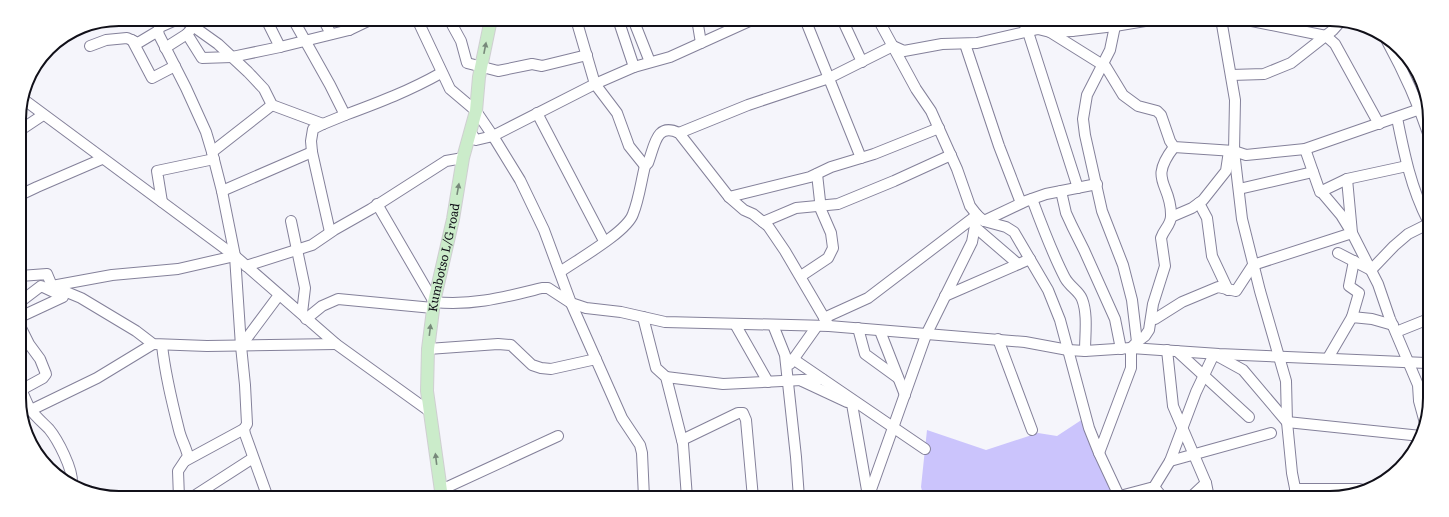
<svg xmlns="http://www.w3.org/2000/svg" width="1449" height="517" viewBox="0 0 1449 517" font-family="Literata,serif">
<rect width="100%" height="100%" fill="#f5f5fb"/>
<!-- green -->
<polygon fill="#cbc4fc" points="1086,417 1115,498 924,498 921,487 927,430 986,450 1038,433 1057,436"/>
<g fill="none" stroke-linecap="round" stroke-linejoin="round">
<defs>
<g id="minor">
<polyline points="178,19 160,27 158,31 159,35 186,88 206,132 212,152 222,191 235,256 241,346 245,385 247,424 244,429 245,434 268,498"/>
<polyline points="183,19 218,44 248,72 264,89 272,105 323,124"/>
<polyline points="266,19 280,47"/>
<polyline points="293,19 330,85 345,115 323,124 313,129 311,141 312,152 330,232"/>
<polyline points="323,19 331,34"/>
<polyline points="344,19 349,30"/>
<polyline points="417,19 450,89 476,111 493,136 595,84 634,67 670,57 754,19"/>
<polyline points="449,19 461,41 467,63 498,71 532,64 542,66 587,55"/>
<polyline points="576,19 595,84 617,113 629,146 645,166"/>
<polyline points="618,19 634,67"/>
<polyline points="633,19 650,62"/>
<polyline points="697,19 701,43"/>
<polyline points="805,19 861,158"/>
<polyline points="842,19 862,62"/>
<polyline points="878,19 916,89 931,111 957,169 970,206 977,215 984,221 1006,227 1014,232 1048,290 1060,320 1089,428 1099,453 1131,368 1131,348 1137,342 1132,300 1123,265 1102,211 1085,135 1083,119 1087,95 1110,50 1115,26 1119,19"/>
<polyline points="1022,19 1028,32 1078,188"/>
<polyline points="1068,19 1072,31"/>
<polyline points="1221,19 1235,100 1234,151 1242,219 1260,291 1286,381 1287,422 1292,473 1297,498"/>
<polyline points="1242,19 1326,36 1335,44 1379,124"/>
<polyline points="193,27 187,34 202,58 232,57 280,47 349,30 372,19"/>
<polyline points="1050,32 1106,67 1123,95 1138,106 1157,111 1161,115 1170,141 1174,147 1234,151 1246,155 1305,149 1420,109 1429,108"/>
<polyline points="132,40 152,78 175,66"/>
<path d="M1387,41C1404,72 1418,103 1429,136"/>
<polyline points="965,44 999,146 1021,203"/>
<polyline points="90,46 106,40 127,38 138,43 158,31"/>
<polyline points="165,48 187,34"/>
<polyline points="1231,75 1264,74 1291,63 1333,30 1341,21"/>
<polyline points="23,99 235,256 336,344 429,411"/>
<polyline points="537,113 604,241"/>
<path d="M345,115C380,102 409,91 441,73"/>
<path d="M1397,118C1404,153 1411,188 1428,221"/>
<polyline points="19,131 43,115"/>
<polyline points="471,133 476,140 493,136 520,180 544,230 571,303 622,418 640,445 642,453 644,498"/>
<polyline points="679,133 748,105 829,78 893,46 904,51 942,44 977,43 1038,29 1050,32 1072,31 1115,26 1157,19"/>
<polyline points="1305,149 1319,189 1341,215 1352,233 1378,284 1390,319 1418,385 1419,401 1425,423"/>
<polyline points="212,152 272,105"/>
<polyline points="1239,189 1313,172"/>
<polyline points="222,191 312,152"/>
<polyline points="1061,191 1066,213 1072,226 1084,250 1115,319 1121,349"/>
<polyline points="1320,192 1347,179 1407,166"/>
<polyline points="20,195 37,187 102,159"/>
<polyline points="729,197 810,177 831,167 874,154 939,128"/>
<path d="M1032,199C1042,226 1052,253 1065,278C1070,287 1079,291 1082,299C1088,314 1085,335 1085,351"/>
<polyline points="162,202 157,171 214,159"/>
<polyline points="1199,203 1207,218 1212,256 1228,290"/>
<path d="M377,204L434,302C473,306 505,297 542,288H548L571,303L586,308L621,312L665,322L829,326L1025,342L1068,350L1085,351L1131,348L1219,354L1426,363"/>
<polyline points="1171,217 1192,208 1203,200 1226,171 1229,151"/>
<polyline points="291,221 305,288 302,313"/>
<polyline points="984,221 1026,201 1046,194 1097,184"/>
<polyline points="763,222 796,208 838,204 894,181 951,155"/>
<polyline points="975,227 1018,264"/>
<polyline points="1338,253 1371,270 1394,246 1408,234 1428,224"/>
<polyline points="246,266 312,245 334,230 371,209 446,161 463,158"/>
<path d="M560,272C577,260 627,232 633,214C639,199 641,182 645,166L648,163C655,145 656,122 679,133L729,197L744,210L753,214L768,226L785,251L829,326"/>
<polyline points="20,276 47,274 52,286 81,298 136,331 153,344 207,346 336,344"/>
<polyline points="801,276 828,258 833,248 831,233 821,210 817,174"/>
<polyline points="52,286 112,275 178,269 235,256"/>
<polyline points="945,296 1030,259"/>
<polyline points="20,302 41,286 58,294"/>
<polyline points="20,317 63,297"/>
<polyline points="643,317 656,368 666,377 683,444 687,498"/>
<polyline points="1352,317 1359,293 1349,286 1354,261"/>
<polyline points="824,318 868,298 977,215"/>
<polyline points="306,319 322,306 338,299 433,308"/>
<polyline points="1155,319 1182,302 1218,287 1236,291 1253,265 1352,233 1347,179"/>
<polyline points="735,324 768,382"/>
<polyline points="773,325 785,355 796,457 799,498"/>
<polyline points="20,326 29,344 40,359 46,374 43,378 21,390"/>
<polyline points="858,328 865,354 898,378"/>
<polyline points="880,331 905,395"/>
<polyline points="1396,332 1426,320"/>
<polyline points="998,339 1032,430"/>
<path d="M1137,342L1145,336L1149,330L1153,304L1165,266L1161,238C1164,229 1171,225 1171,216C1172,183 1147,182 1174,147"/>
<path d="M162,345C165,374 172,402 179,430C181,439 186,447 188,456L178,471L179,498"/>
<polyline points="241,346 279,295"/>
<polyline points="428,349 498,344 511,345 532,365 541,368 551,369 596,359"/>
<polyline points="1167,350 1173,406 1206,483 1190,498"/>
<polyline points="1177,351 1249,417"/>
<polyline points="1328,358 1352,317 1372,319 1393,325"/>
<polyline points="793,359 925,449"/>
<polyline points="790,364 817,326"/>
<polyline points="666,377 723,384 822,379"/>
<polyline points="802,381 847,402"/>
<path d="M21,389C24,396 27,403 30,409C35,416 43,423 49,429C58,440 73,469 72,483"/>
<polyline points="852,404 868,496"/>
<polyline points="31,410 97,378 153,344"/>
<polyline points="682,440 738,413 743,413 746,420 753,498"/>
<polyline points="1099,453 1120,498"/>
<polyline points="185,461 244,429"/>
<polyline points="1170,461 1271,433"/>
<polyline points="1206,483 1209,498"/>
<polyline points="1154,487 1163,498"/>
<polyline points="1295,489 1360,489"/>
<polyline points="441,490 558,436"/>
<polyline points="1120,496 1154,487 1170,461 1196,392 1214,354 1243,370 1287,422 1421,436"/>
<polyline points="191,498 253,458"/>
<polyline points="868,498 926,335 972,242 977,215"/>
</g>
<g id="major">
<path id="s1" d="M442,498L427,391L428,349L434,302L453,219L463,158L476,111L479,77L491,19"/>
</g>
</defs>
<!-- minor casing -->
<use href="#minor" stroke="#84819a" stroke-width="12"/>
<!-- major casing -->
<use href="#major" stroke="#cfcfd1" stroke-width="14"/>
<!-- minor -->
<use href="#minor" stroke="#fff" stroke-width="10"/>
<!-- major -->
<use href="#major" stroke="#cbecca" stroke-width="12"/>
</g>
<!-- one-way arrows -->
<defs><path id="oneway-solid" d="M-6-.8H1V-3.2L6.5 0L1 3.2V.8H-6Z"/></defs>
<g fill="#77897a">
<use href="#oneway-solid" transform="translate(485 48) rotate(-79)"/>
<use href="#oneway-solid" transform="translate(458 189) rotate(-80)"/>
<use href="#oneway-solid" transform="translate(430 330) rotate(-83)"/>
<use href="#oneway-solid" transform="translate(436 459) rotate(-97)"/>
</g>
<g text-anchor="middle" stroke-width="3.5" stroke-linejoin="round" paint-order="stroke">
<!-- street labels -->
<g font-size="12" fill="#111019" stroke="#fff">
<text dy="4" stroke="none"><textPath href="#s1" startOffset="243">Kumbotso L/G road</textPath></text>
</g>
</g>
<!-- crop -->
<path d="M0 0H1449V517H0ZM119 26H1330A93 93 0 0 1 1423 119V398A93 93 0 0 1 1330 491H119A93 93 0 0 1 26 398V119A93 93 0 0 1 119 26Z" fill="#fff" fill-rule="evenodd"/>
<path fill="none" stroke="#111019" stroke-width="2" d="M119 26H1330A93 93 0 0 1 1423 119V398A93 93 0 0 1 1330 491H119A93 93 0 0 1 26 398V119A93 93 0 0 1 119 26Z"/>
</svg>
